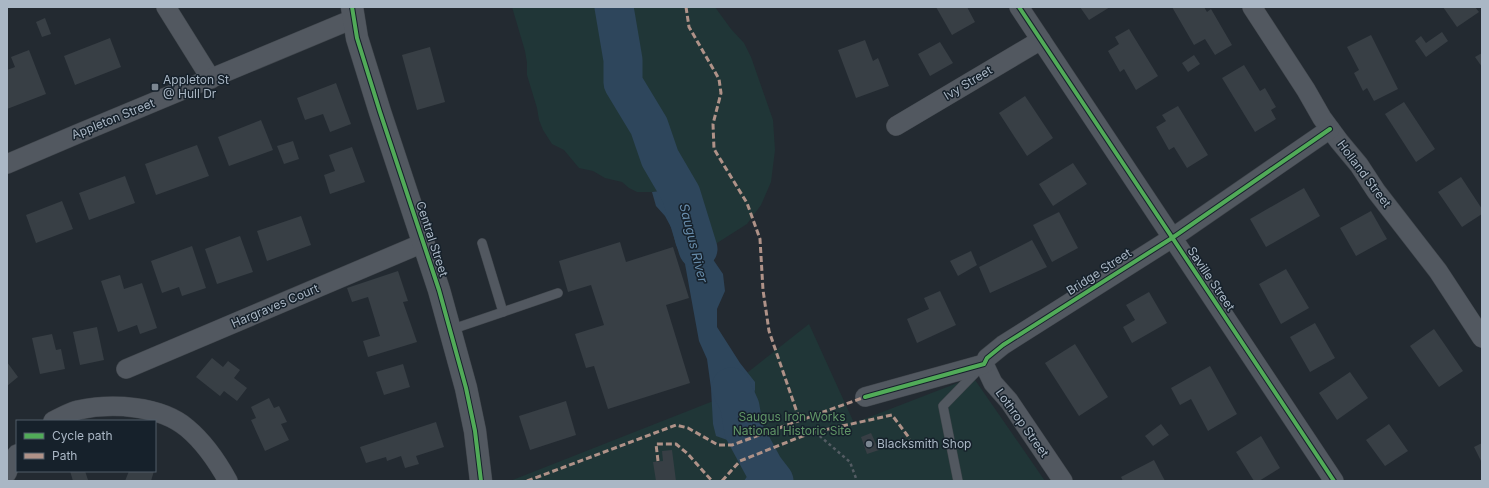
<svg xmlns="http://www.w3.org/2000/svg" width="1489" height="488" viewBox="0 0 1489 488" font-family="Inter,sans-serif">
<rect width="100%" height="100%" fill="#232a31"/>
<!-- green -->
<g fill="#203637">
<polygon points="512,7 715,7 731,29 744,43 751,57 773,120 775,150 771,182 761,205 747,224 706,250 697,236 691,222 687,210 667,190 652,192 637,192 629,188 622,182 605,178 593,171 579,168 564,150 552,144 543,130 539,120 537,108 527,75 527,63 525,51"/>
<polygon points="809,324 854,423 973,377 1045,481 510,481 726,396 738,380"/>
</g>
<!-- water -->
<polygon fill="#2e465c" points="667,190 682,197 691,222 697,236 723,274 725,291 717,309 717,327 740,363 755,382 755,390 745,421 748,441 768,470 773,476 786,481 744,481 748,475 749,465 733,442 716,436 713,424 711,388 707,359 699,341 685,264 676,245 672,229 665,216 656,206 652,192"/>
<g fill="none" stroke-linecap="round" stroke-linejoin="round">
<!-- river -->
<g stroke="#2e465c" stroke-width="39">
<polyline points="614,7 623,60 623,83 649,126 660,158 681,194 698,249"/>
<polyline points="731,387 740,407 744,431 764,468 774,481"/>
</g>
</g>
<!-- building -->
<g fill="#383f45">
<polygon points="936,7 967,7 975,22 952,35"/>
<polygon points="1080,7 1110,7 1089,20"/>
<polygon points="1172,7 1204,7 1207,12 1211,9 1232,45 1215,55 1205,39 1194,45"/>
<polygon points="1443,7 1475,7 1479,12 1457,27"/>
<polygon points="45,18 51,34 42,37 36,22"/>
<polygon points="1129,29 1158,76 1136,90 1124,69 1120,72 1108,51 1119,44 1115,37"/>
<polygon points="1442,32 1448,41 1426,57 1415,41 1421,36 1426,43"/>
<polygon points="1371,35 1398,89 1374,101 1367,88 1363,91 1354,73 1359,70 1347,47"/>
<polygon points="110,38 121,67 75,85 64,56"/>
<polygon points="865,40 873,61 878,58 889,86 856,98 838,50"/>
<polygon points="940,42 953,63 930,76 918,54"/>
<polygon points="430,47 445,102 417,110 402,55"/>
<polygon points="29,50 46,94 7,109 7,70 15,67 11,57"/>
<polygon points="1482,53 1482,67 1475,57"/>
<polygon points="1194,55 1200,64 1188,72 1182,63"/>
<polygon points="1244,65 1260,91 1265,88 1276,107 1271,110 1276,119 1255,132 1222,78"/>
<polygon points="336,83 351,124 330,132 323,114 305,120 297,98"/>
<polygon points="1025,96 1053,138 1027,156 999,113"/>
<polygon points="1404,102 1435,149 1416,162 1385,114"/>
<polygon points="1178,106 1208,155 1187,168 1174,147 1169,150 1156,127 1166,121 1162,115"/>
<polygon points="261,120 273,150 229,166 218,137"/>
<polygon points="293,141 299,159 284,164 277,146"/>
<polygon points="197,145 209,176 156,195 145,164"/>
<polygon points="352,147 365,182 330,194 324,175 335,171 329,155"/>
<polygon points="1073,163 1087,184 1053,206 1039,184"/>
<polygon points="125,176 135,203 89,220 79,193"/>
<polygon points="1461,177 1482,209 1482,214 1462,227 1438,192"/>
<polygon points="1304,188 1320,216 1266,247 1250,219"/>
<polygon points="62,201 73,229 36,243 26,215"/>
<polygon points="1371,211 1387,239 1356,256 1340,228"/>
<polygon points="1059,212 1078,248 1052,262 1033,225"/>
<polygon points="301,216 311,245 267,261 257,231"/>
<polygon points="240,236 253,272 217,284 205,249"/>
<polygon points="1032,240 1047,267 990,293 979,267"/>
<polygon points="620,242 626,262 673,247 689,298 666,305 690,383 608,409 594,366 586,368 575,334 604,325 591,285 568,292 559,261"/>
<polygon points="192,246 206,288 182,296 179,287 162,293 151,261"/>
<polygon points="971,251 977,265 958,276 950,261"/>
<polygon points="1286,269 1309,308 1281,324 1259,284"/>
<polygon points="398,271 408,301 403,302 417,342 368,357 363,341 380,336 368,297 352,302 347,288"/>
<polygon points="120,275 124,289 142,283 157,328 140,334 137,325 118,332 101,281"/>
<polygon points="940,291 956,325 917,343 907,319 929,309 924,298"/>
<polygon points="1149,292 1167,323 1132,343 1123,327 1135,320 1126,305"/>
<polygon points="1315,323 1335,358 1310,372 1290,337"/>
<polygon points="97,327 104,360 80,365 73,332"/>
<polygon points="1434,329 1463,371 1439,387 1410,346"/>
<polygon points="52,334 56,350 61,349 65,369 40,374 32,338"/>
<polygon points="1075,344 1108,397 1079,416 1045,363"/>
<polygon points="212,358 223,367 228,361 240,370 234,378 247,388 237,401 224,391 220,396 196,377"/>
<polygon points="7,362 18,377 7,386"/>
<polygon points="403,364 410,387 384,395 376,372"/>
<polygon points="1210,366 1237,414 1208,431 1191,399 1180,405 1171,388"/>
<polygon points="1350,372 1368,398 1337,420 1319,393"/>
<polygon points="269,398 274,408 279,406 287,422 281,424 289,440 265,451 251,420 256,418 251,407"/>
<polygon points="566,401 576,435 530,450 519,416"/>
<polygon points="436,422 444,447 416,456 419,464 405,468 401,456 387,461 386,457 366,463 360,447"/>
<polygon points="1161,424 1169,435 1153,446 1145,436"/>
<polygon points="1389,424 1408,451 1385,466 1366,440"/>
<polygon points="871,433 879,450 867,454 861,437"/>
<polygon points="1261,436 1280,468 1259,481 1254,481 1236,452"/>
<polygon points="1482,443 1482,463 1474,447"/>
<polygon points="672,450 676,481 656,481 653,462 663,461 662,451"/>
<polygon points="1154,460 1165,481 1123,481 1121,477"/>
<polygon points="70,471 85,471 88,480 73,481"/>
<polygon points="129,471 154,471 151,481 125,481"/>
</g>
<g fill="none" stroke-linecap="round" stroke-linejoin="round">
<defs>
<g id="service">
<polyline points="503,312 558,293"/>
<polyline points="450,330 503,312 482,243"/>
<polyline points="958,481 943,406 979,369"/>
</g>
<g id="minor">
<polyline points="166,7 211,79"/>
<polyline points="1019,7 1334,481"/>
<polyline points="1252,7 1306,90 1322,118 1339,141 1359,165 1376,191 1438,271 1482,338"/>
<polyline points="896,126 1041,40"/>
<polyline points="7,164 75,135 353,19"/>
<polyline points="984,364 993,383 1009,401 1063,481"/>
<polyline points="126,369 423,243"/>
<polyline points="865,397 984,364 987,358 1003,345 1172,238 1330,129"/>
<path d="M53,421C61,417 70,412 78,410C111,403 160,405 187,428C205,443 217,461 228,481"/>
<polyline points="7,473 9,467 17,454"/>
</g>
<polyline id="tertiary" points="352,7 357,38 380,112 439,290 466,388 475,431 481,481"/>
</defs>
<!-- service casing -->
<use href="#service" stroke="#40464c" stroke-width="10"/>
<!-- minor casing -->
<use href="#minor" stroke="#40464c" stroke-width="20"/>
<!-- tertiary casing -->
<use href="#tertiary" stroke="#40464c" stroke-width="23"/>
<!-- path -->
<polyline stroke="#545c63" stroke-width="2.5" stroke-dasharray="3 3" stroke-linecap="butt" points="815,432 850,462 857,481"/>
<!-- service -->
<use href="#service" stroke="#525860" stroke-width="9"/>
<!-- minor -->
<use href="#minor" stroke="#525860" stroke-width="19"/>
<!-- tertiary -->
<use href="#tertiary" stroke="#525860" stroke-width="22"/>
<!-- quiet -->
<g stroke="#af9288" stroke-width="3" stroke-dasharray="6 3" stroke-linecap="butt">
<polyline points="686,7 689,27 719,79 721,93 713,124 714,149 747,203 760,239 763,290 769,331 800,421"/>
<polyline points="658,461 656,444 676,444 688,454 712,481"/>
<polyline points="527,481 676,425 688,428 718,445 732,445 865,397"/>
<polyline points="722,481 740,461 800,437 815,432 892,415 910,439"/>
</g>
<defs>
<g id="cycleway">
<polyline points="352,7 357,38 380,112 439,290 466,388 475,431 481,481"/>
<polyline points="1019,7 1334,481"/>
<polyline points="865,397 984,364 987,358 1003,345 1172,238 1330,129"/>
</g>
</defs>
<!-- cycleway casing -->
<use href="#cycleway" stroke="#16212b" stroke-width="6"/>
<!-- cycleway -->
<use href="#cycleway" stroke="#51ab58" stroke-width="4"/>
</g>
<!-- markers -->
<g fill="#7b8691" stroke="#16212b" stroke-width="1.5">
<rect x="151" y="83" width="8" height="8" rx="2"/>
<circle cx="869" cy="444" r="4"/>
</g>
<g text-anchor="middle" stroke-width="3" stroke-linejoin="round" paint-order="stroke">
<!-- poi labels -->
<g font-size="12" fill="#aab7c5" stroke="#16212b" text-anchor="start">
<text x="163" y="84">Appleton St<tspan x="163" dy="14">@ Hull Dr</tspan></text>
<text x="877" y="448">Blacksmith Shop</text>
</g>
<!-- street labels -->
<g font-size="12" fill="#aab7c5" stroke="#16212b">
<text transform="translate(968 83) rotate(-31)" y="4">Ivy Street</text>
<text transform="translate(113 119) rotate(-22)" y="4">Appleton Street</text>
<text transform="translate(1364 174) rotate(53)" y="4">Holland Street</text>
<text transform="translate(432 239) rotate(72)" y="4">Central Street</text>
<text transform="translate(1099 272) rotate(-33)" y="4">Bridge Street</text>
<text transform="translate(1211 279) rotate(56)" y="4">Saville Street</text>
<text transform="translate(275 306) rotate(-23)" y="4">Hargraves Court</text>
<text transform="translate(1022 423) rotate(54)" y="4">Lothrop Street</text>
</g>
<!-- park labels -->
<g font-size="12" fill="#619667" stroke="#16212b">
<text x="792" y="421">Saugus Iron Works<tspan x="792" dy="14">National Historic Site</tspan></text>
</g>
<!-- water labels -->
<g font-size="13" font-style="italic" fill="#678cab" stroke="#16212b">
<text transform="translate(694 243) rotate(76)" y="5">Saugus River</text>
</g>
</g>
<!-- border -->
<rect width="1489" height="488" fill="none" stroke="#aab7c5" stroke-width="16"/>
<!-- legend -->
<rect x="16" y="420" width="140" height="52" fill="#16212b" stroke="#515d69"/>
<rect x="24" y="433" width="20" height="6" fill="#51ab58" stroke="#515d69"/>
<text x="52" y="440" font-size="12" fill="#aab7c5">Cycle path</text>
<rect x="24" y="453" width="20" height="6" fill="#af9288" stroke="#515d69"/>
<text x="52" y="460" font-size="12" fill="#aab7c5">Path</text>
</svg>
